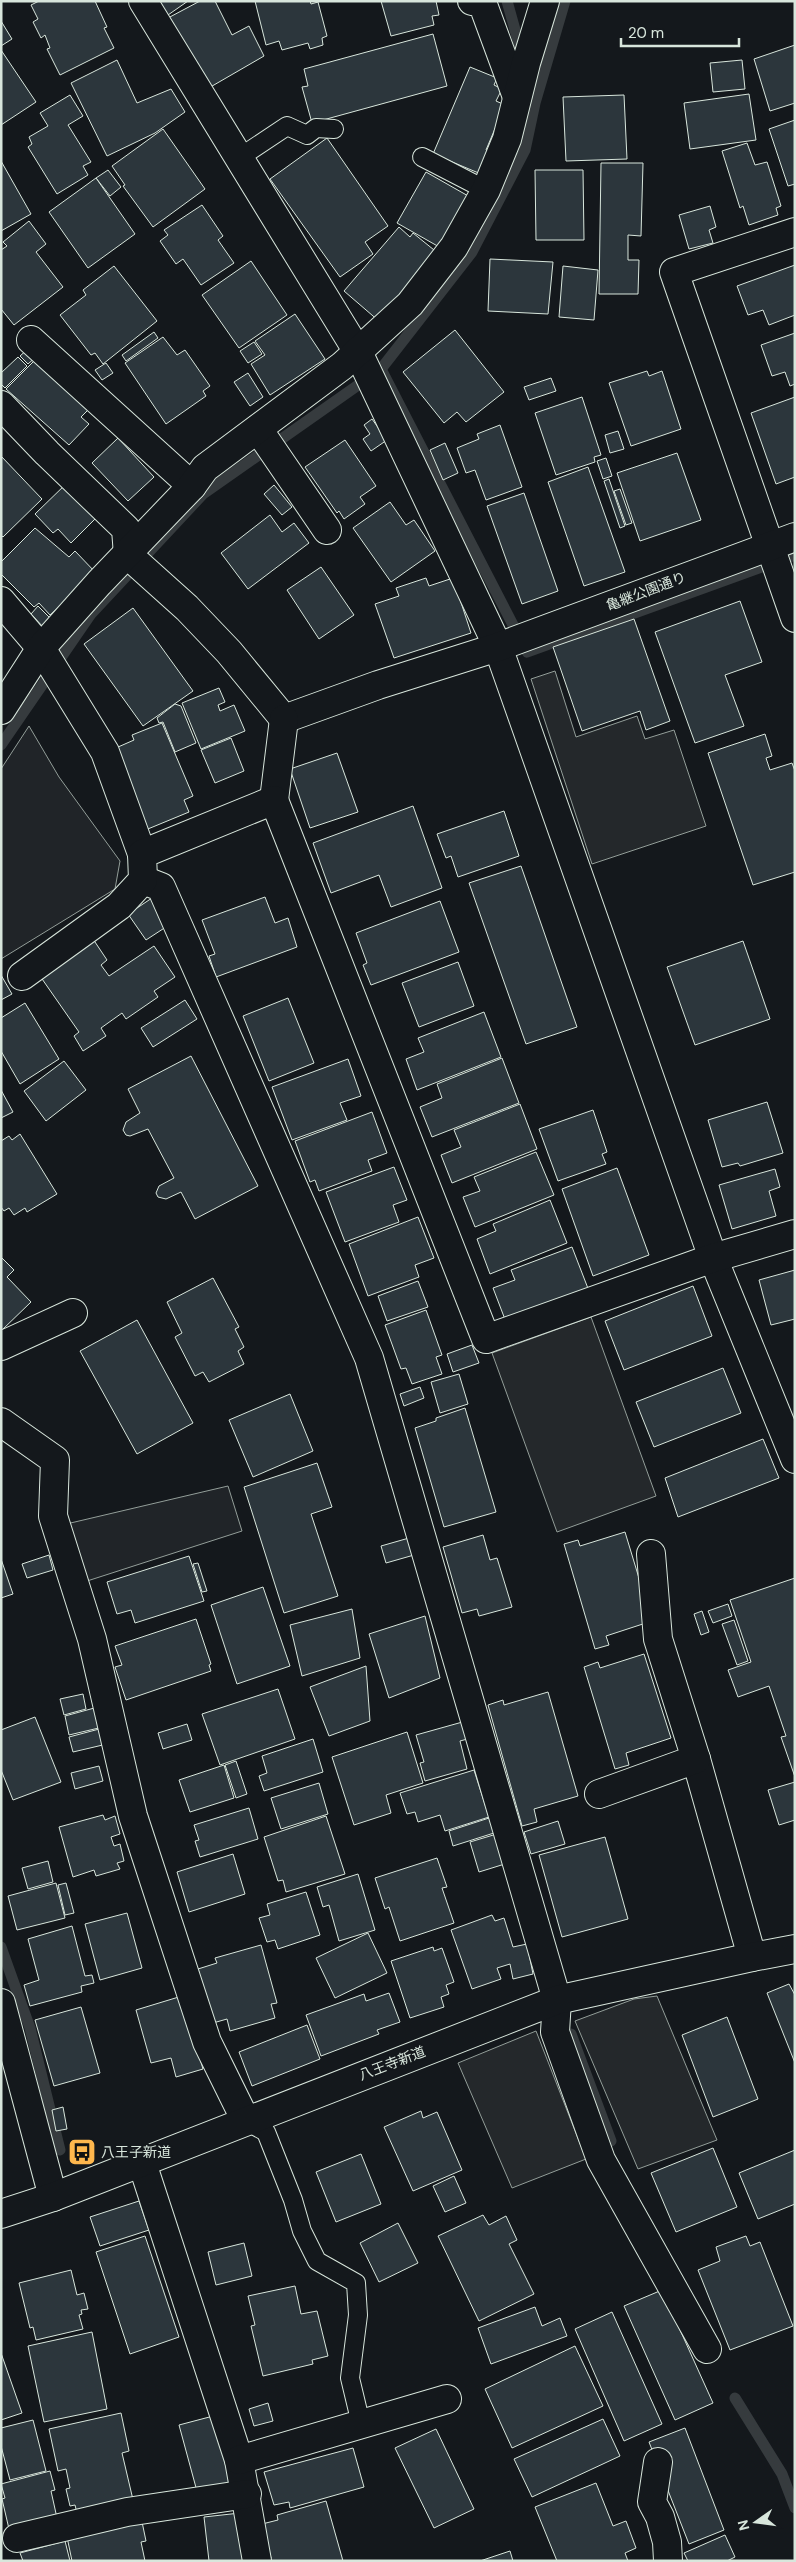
<svg xmlns="http://www.w3.org/2000/svg" width="796" height="2562" viewBox="0 0 796 2562" font-family="'DM Sans','Noto Sans JP',sans-serif">
<rect width="100%" height="100%" fill="#14181c"/>
<!-- green -->
<g fill="#202428" stroke="#939e99">
<polygon points="29,726 59,777 120,861 115,889 1,959 1,769"/>
<polygon points="228,1486 242,1531 84,1582 62,1525"/>
</g>
<!-- parking -->
<g fill="#24282b" stroke="#939e99">
<polygon points="555,671 576,737 637,716 645,739 674,730 706,826 592,864 531,679"/>
<polygon points="591,1317 656,1496 557,1532 492,1353"/>
<polygon points="657,1996 717,2140 638,2169 575,2021 634,1999"/>
<polygon points="536,2031 586,2159 512,2188 458,2063"/>
</g>
<g fill="none" stroke-linecap="round" stroke-linejoin="round">
<!-- stream -->
<g stroke="#363b3e" stroke-width="11">
<polyline points="507,1 522,55"/>
<polyline points="382,371 527,652 795,555"/>
<polyline points="1,745 91,614 203,494 381,369 472,252 525,150 535,103 565,1"/>
<polyline points="1,1947 30,2028 60,2150"/>
<polyline points="571,2034 611,2141"/>
<polyline points="735,2398 782,2474 795,2508"/>
</g>
</g>
<!-- building -->
<g fill="#2c363c" stroke="#d8e6dc">
<polygon points="39,1 95,1 107,27 104,28 114,48 60,75 47,49 50,48 45,35 41,38 33,22 38,19 31,5"/>
<polygon points="159,1 188,1 168,15"/>
<polygon points="200,1 215,1 232,35 249,26 264,56 207,89 168,18"/>
<polygon points="255,1 310,1 311,4 318,2 327,36 322,38 323,45 310,49 308,43 282,50 279,41 266,45"/>
<polygon points="381,1 436,1 439,15 432,16 434,25 391,36"/>
<polygon points="1,21 12,39 1,46"/>
<polygon points="433,34 447,86 312,123 302,87 308,86 304,69"/>
<polygon points="795,45 795,103 770,111 754,59"/>
<polygon points="1,50 36,102 1,125"/>
<polygon points="117,60 137,103 171,89 185,112 155,133 107,156 71,83"/>
<polygon points="742,60 745,89 713,92 710,63"/>
<polygon points="470,67 497,78 494,85 502,89 496,101 505,105 486,150 490,153 481,174 433,154"/>
<polygon points="749,94 756,140 690,149 684,103"/>
<polygon points="70,95 83,116 68,125 91,162 83,166 88,175 57,194 28,147 32,144 29,137 48,126 40,113"/>
<polygon points="624,95 627,159 566,161 563,97"/>
<polygon points="795,120 795,184 788,186 769,129"/>
<polygon points="163,129 205,189 153,227 123,186 125,185 112,166"/>
<polygon points="327,138 388,226 365,242 373,254 340,277 270,179"/>
<polygon points="747,143 755,165 767,162 781,206 776,208 778,215 749,225 743,206 740,208 722,151"/>
<polygon points="1,161 31,214 1,231"/>
<polygon points="601,163 643,163 641,236 628,235 628,260 639,260 638,294 599,294"/>
<polygon points="108,170 121,187 110,196 96,178"/>
<polygon points="535,170 583,170 584,240 536,240"/>
<polygon points="426,172 470,197 441,248 397,223"/>
<polygon points="96,178 135,234 88,268 49,212"/>
<polygon points="202,205 223,236 218,240 234,263 201,285 183,259 176,264 160,241 168,235 164,230"/>
<polygon points="710,206 716,227 709,230 713,243 689,249 679,215"/>
<polygon points="29,221 46,244 36,252 63,287 14,325 1,309 1,250 7,246 3,242"/>
<polygon points="399,227 410,237 413,233 439,254 380,322 344,291"/>
<polygon points="490,259 553,262 548,314 488,311"/>
<polygon points="251,261 287,315 239,348 202,295"/>
<polygon points="795,265 795,315 769,325 763,310 748,315 737,286"/>
<polygon points="114,266 157,321 103,364 95,353 91,355 60,315 86,295 83,290"/>
<polygon points="563,266 598,270 594,320 559,317"/>
<polygon points="295,314 325,359 270,395 251,364 265,355 255,341"/>
<polygon points="455,330 504,392 466,422 457,412 444,423 403,372"/>
<polygon points="154,332 158,338 126,361 122,355"/>
<polygon points="795,333 795,384 790,386 785,372 772,376 761,345"/>
<polygon points="163,337 177,355 185,350 210,386 203,391 206,396 166,424 125,363"/>
<polygon points="254,342 262,354 248,363 240,351"/>
<polygon points="29,348 37,356 28,364 20,356"/>
<polygon points="18,357 27,366 5,388 1,384 1,373"/>
<polygon points="36,359 88,410 81,417 89,424 69,445 6,389"/>
<polygon points="106,363 113,373 102,380 95,370"/>
<polygon points="647,371 649,376 662,371 681,429 631,446 609,383"/>
<polygon points="248,373 263,397 250,406 234,382"/>
<polygon points="551,378 556,391 529,400 524,387"/>
<polygon points="582,397 601,455 594,457 595,462 556,475 535,413"/>
<polygon points="795,397 795,477 776,484 751,413"/>
<polygon points="372,419 387,440 371,451 363,439 370,434 364,425"/>
<polygon points="500,425 522,487 486,500 475,470 466,473 457,448 479,439 477,434"/>
<polygon points="618,431 624,449 610,453 605,435"/>
<polygon points="118,438 154,477 128,501 92,463"/>
<polygon points="345,440 376,486 360,497 365,504 344,519 339,511 337,513 305,467"/>
<polygon points="445,443 458,473 443,480 430,450"/>
<polygon points="677,453 701,520 640,541 617,473"/>
<polygon points="1,456 42,499 3,537 1,535"/>
<polygon points="606,458 612,476 603,479 597,461"/>
<polygon points="588,467 625,572 584,586 548,482"/>
<polygon points="609,479 625,526 620,528 604,481"/>
<polygon points="68,482 99,515 71,543 58,529 53,533 35,514"/>
<polygon points="274,485 292,507 282,515 264,494"/>
<polygon points="620,489 632,523 626,525 614,491"/>
<polygon points="524,493 558,591 522,604 487,506"/>
<polygon points="390,502 406,525 414,520 435,551 391,582 353,528"/>
<polygon points="270,515 282,532 294,523 309,543 248,589 221,553"/>
<polygon points="35,528 69,557 75,551 96,573 50,615 39,603 34,607 1,574 1,562"/>
<polygon points="321,567 354,615 319,639 287,590"/>
<polygon points="426,578 429,586 453,578 471,633 394,658 375,604 399,596 396,588"/>
<polygon points="740,601 762,662 725,675 744,726 695,743 655,632"/>
<polygon points="38,606 51,619 44,628 31,614"/>
<polygon points="133,608 193,691 143,726 84,644"/>
<polygon points="634,619 670,721 646,730 640,711 582,731 553,647"/>
<polygon points="219,688 225,702 218,705 220,711 234,705 245,731 201,749 182,703"/>
<polygon points="175,704 181,706 196,743 175,752 163,722 159,723 157,718"/>
<polygon points="162,723 193,796 184,800 189,812 143,831 109,751 134,740 132,735"/>
<polygon points="765,734 772,756 766,758 770,770 792,763 795,771 795,872 753,885 708,753"/>
<polygon points="231,738 244,771 215,783 201,750"/>
<polygon points="337,753 358,812 310,828 290,769"/>
<polygon points="413,806 442,888 391,907 379,875 331,893 313,843"/>
<polygon points="504,811 519,856 458,877 451,856 446,858 437,834"/>
<polygon points="521,866 577,1027 526,1044 469,883"/>
<polygon points="155,896 172,923 146,940 128,914"/>
<polygon points="265,897 275,923 288,918 297,947 216,977 209,956 215,954 202,920"/>
<polygon points="440,901 459,952 371,985 363,965 367,963 356,933"/>
<polygon points="93,939 107,960 101,965 109,976 154,946 175,977 154,991 158,997 126,1019 122,1013 101,1028 106,1036 83,1051 74,1036 79,1032 40,976"/>
<polygon points="743,941 770,1019 695,1045 667,967"/>
<polygon points="458,962 474,1006 419,1027 402,983"/>
<polygon points="1,975 12,994 1,1000"/>
<polygon points="288,998 314,1063 269,1081 243,1016"/>
<polygon points="185,1000 197,1019 153,1047 141,1028"/>
<polygon points="25,1003 59,1059 20,1084 1,1051 1,1018"/>
<polygon points="484,1012 501,1057 417,1090 406,1059 424,1052 418,1038"/>
<polygon points="191,1056 258,1186 195,1219 181,1192 166,1199 158,1197 156,1193 159,1186 174,1178 148,1129 130,1136 126,1135 123,1130 126,1122 140,1113 128,1089"/>
<polygon points="502,1058 519,1103 432,1137 420,1107 442,1098 437,1084"/>
<polygon points="348,1059 361,1096 340,1103 347,1120 292,1140 272,1087"/>
<polygon points="64,1061 86,1090 46,1121 24,1091"/>
<polygon points="1,1090 13,1112 1,1118"/>
<polygon points="767,1102 783,1153 740,1166 738,1163 722,1167 708,1120"/>
<polygon points="520,1104 537,1149 452,1183 441,1155 461,1147 454,1130"/>
<polygon points="593,1110 607,1152 602,1154 606,1164 558,1181 539,1129"/>
<polygon points="372,1112 387,1153 368,1160 372,1171 319,1191 315,1180 310,1182 295,1141"/>
<polygon points="20,1134 57,1194 27,1212 25,1208 14,1215 9,1208 4,1211 1,1207 1,1141 9,1136 12,1140"/>
<polygon points="536,1152 554,1195 475,1227 463,1197 480,1191 474,1177"/>
<polygon points="394,1167 407,1200 393,1205 399,1222 345,1242 326,1192"/>
<polygon points="617,1168 649,1255 593,1276 562,1189"/>
<polygon points="775,1169 780,1187 769,1191 776,1216 732,1229 719,1185"/>
<polygon points="550,1200 567,1243 490,1274 477,1239 496,1231 493,1224"/>
<polygon points="418,1217 434,1258 415,1265 419,1277 368,1296 349,1244"/>
<polygon points="572,1247 589,1291 506,1322 493,1288 515,1280 511,1270"/>
<polygon points="1,1257 14,1270 7,1277 31,1302 1,1331"/>
<polygon points="795,1270 795,1319 771,1325 759,1280"/>
<polygon points="213,1278 239,1327 235,1329 244,1347 238,1351 244,1364 209,1382 203,1372 195,1376 175,1337 182,1333 167,1302"/>
<polygon points="418,1281 428,1307 387,1321 378,1296"/>
<polygon points="693,1286 712,1336 624,1370 605,1321"/>
<polygon points="426,1310 442,1355 436,1357 442,1374 412,1384 406,1368 401,1369 385,1325"/>
<polygon points="137,1320 193,1423 137,1454 80,1351"/>
<polygon points="472,1345 479,1363 453,1372 447,1354"/>
<polygon points="723,1368 741,1413 654,1447 636,1402"/>
<polygon points="459,1374 468,1404 440,1413 431,1382"/>
<polygon points="420,1387 424,1398 404,1406 400,1394"/>
<polygon points="290,1394 313,1451 253,1477 229,1420"/>
<polygon points="465,1408 496,1512 444,1527 415,1428 436,1421 436,1418"/>
<polygon points="763,1439 779,1478 678,1517 665,1478"/>
<polygon points="317,1463 332,1507 311,1514 338,1596 284,1613 244,1487"/>
<polygon points="625,1532 652,1621 606,1636 609,1645 595,1649 564,1544 578,1540 580,1546"/>
<polygon points="483,1535 490,1560 497,1558 512,1607 479,1616 477,1609 462,1613 443,1547"/>
<polygon points="409,1538 414,1555 386,1563 381,1546"/>
<polygon points="49,1555 53,1570 27,1578 22,1564"/>
<polygon points="189,1556 204,1601 135,1623 131,1610 117,1614 107,1582"/>
<polygon points="1,1559 13,1594 1,1598"/>
<polygon points="198,1563 207,1591 202,1592 193,1564"/>
<polygon points="795,1578 795,1777 781,1737 786,1736 769,1686 738,1697 728,1670 751,1662 730,1600"/>
<polygon points="263,1587 290,1666 237,1684 211,1605"/>
<polygon points="728,1604 732,1616 713,1623 708,1611"/>
<polygon points="352,1609 360,1658 302,1676 290,1625"/>
<polygon points="702,1611 709,1632 701,1635 694,1614"/>
<polygon points="425,1616 440,1678 389,1698 369,1634"/>
<polygon points="196,1619 211,1664 209,1665 211,1671 126,1700 115,1667 122,1665 115,1646"/>
<polygon points="734,1620 748,1661 737,1665 722,1624"/>
<polygon points="644,1654 671,1738 626,1753 629,1765 615,1769 584,1667 598,1662 600,1668"/>
<polygon points="366,1666 370,1721 329,1736 310,1687"/>
<polygon points="278,1689 295,1739 220,1765 202,1714"/>
<polygon points="548,1692 578,1796 534,1809 537,1822 522,1826 488,1705 503,1700 504,1705"/>
<polygon points="83,1694 86,1709 64,1715 60,1699"/>
<polygon points="98,1707 103,1727 69,1735 65,1716"/>
<polygon points="35,1717 61,1782 13,1800 1,1770 1,1730"/>
<polygon points="466,1721 471,1738 460,1741 467,1769 425,1781 420,1763 424,1762 416,1735"/>
<polygon points="187,1724 192,1740 163,1749 158,1733"/>
<polygon points="103,1728 107,1744 73,1752 69,1737"/>
<polygon points="407,1732 423,1783 386,1795 391,1813 354,1825 332,1757"/>
<polygon points="313,1739 323,1772 264,1791 259,1776 267,1773 262,1756"/>
<polygon points="236,1761 247,1794 236,1798 225,1765"/>
<polygon points="224,1765 234,1798 190,1812 179,1780"/>
<polygon points="99,1766 103,1781 75,1789 71,1773"/>
<polygon points="474,1770 489,1817 445,1831 440,1815 418,1822 415,1812 407,1814 400,1793"/>
<polygon points="795,1782 795,1820 779,1825 768,1790"/>
<polygon points="319,1783 328,1814 281,1829 271,1798"/>
<polygon points="249,1808 258,1839 200,1857 195,1841 199,1840 194,1825"/>
<polygon points="103,1815 105,1820 115,1816 120,1834 111,1837 114,1846 120,1844 124,1861 117,1863 120,1869 96,1876 94,1870 73,1877 59,1827"/>
<polygon points="326,1816 345,1874 286,1892 283,1880 278,1881 264,1837"/>
<polygon points="489,1818 494,1833 453,1846 449,1831"/>
<polygon points="558,1821 565,1844 531,1854 524,1832"/>
<polygon points="500,1833 508,1863 479,1872 470,1842"/>
<polygon points="605,1837 628,1919 562,1937 539,1855"/>
<polygon points="233,1854 245,1894 189,1912 177,1872"/>
<polygon points="437,1858 447,1887 442,1888 454,1923 400,1941 389,1907 385,1909 375,1878"/>
<polygon points="48,1861 53,1882 28,1889 22,1868"/>
<polygon points="358,1874 375,1930 339,1941 329,1905 323,1907 317,1887"/>
<polygon points="56,1883 65,1918 17,1930 8,1896"/>
<polygon points="66,1883 74,1913 65,1915 58,1885"/>
<polygon points="306,1892 320,1935 278,1949 275,1940 267,1942 259,1918 270,1915 267,1904"/>
<polygon points="127,1913 142,1968 100,1980 85,1924"/>
<polygon points="492,1915 495,1921 504,1918 513,1947 527,1944 533,1974 513,1979 510,1964 497,1968 501,1979 472,1989 451,1930"/>
<polygon points="72,1926 85,1976 92,1975 94,1983 81,1986 82,1992 30,2006 24,1985 39,1980 28,1939"/>
<polygon points="368,1933 387,1973 335,1998 316,1958"/>
<polygon points="261,1945 277,2003 271,2004 275,2018 230,2031 227,2019 213,2023 198,1969 217,1963 215,1958"/>
<polygon points="433,1947 434,1951 442,1948 454,1982 446,1985 449,1994 441,1997 444,2007 410,2018 391,1961"/>
<polygon points="789,1984 795,1995 795,2063 767,1993"/>
<polygon points="389,1993 400,2022 377,2030 379,2034 321,2056 306,2015 364,1994 366,2001"/>
<polygon points="182,1996 203,2069 176,2077 171,2058 151,2063 136,2010"/>
<polygon points="81,2007 100,2073 54,2086 35,2020"/>
<polygon points="727,2017 758,2099 713,2117 682,2035"/>
<polygon points="307,2025 320,2059 252,2086 239,2052"/>
<polygon points="63,2107 67,2129 56,2131 52,2110"/>
<polygon points="421,2111 423,2118 437,2112 462,2170 413,2191 384,2127"/>
<polygon points="713,2148 737,2207 676,2232 651,2173"/>
<polygon points="795,2150 795,2204 758,2219 739,2173"/>
<polygon points="361,2154 381,2204 336,2222 316,2172"/>
<polygon points="454,2176 466,2203 445,2212 433,2186"/>
<polygon points="139,2201 149,2230 100,2246 90,2217"/>
<polygon points="483,2215 489,2225 506,2216 517,2240 509,2244 534,2294 479,2321 438,2236"/>
<polygon points="398,2223 418,2263 379,2282 360,2243"/>
<polygon points="145,2236 179,2337 130,2354 96,2252"/>
<polygon points="746,2236 750,2246 760,2242 793,2326 730,2350 698,2270 720,2261 716,2247"/>
<polygon points="244,2243 252,2276 216,2285 208,2252"/>
<polygon points="71,2270 77,2295 84,2293 88,2309 81,2310 82,2314 79,2315 83,2329 36,2340 33,2327 30,2328 19,2283"/>
<polygon points="295,2286 301,2314 317,2311 328,2356 312,2360 313,2364 263,2376 251,2326 255,2325 248,2296"/>
<polygon points="662,2290 713,2403 675,2420 624,2306"/>
<polygon points="535,2307 542,2326 560,2318 567,2336 491,2364 478,2328"/>
<polygon points="612,2312 662,2424 624,2441 575,2329"/>
<polygon points="92,2332 107,2409 44,2422 28,2346"/>
<polygon points="575,2346 603,2406 512,2448 485,2389"/>
<polygon points="1,2353 22,2413 1,2420"/>
<polygon points="268,2403 273,2421 254,2426 249,2409"/>
<polygon points="121,2413 129,2451 122,2453 134,2504 78,2517 75,2505 70,2506 66,2489 70,2488 66,2469 58,2471 49,2429"/>
<polygon points="217,2415 235,2485 198,2495 179,2425"/>
<polygon points="603,2419 620,2456 532,2497 514,2459"/>
<polygon points="33,2420 46,2471 10,2480 1,2446 1,2428"/>
<polygon points="685,2428 724,2530 689,2544 649,2442"/>
<polygon points="436,2429 474,2509 434,2528 395,2448"/>
<polygon points="353,2448 364,2487 290,2508 289,2502 274,2505 264,2472"/>
<polygon points="50,2471 55,2490 51,2491 57,2518 9,2529 2,2499 5,2498 1,2484"/>
<polygon points="596,2483 613,2526 626,2521 636,2548 625,2553 628,2561 557,2561 535,2507"/>
<polygon points="326,2501 343,2561 265,2561 271,2558 262,2524 278,2520 277,2515"/>
<polygon points="240,2513 245,2561 209,2561 204,2517"/>
<polygon points="141,2517 146,2541 141,2542 145,2561 72,2561 66,2532"/>
<polygon points="725,2535 735,2557 727,2561 688,2561 684,2553"/>
<polygon points="65,2541 70,2561 23,2561 20,2553"/>
<polygon points="510,2551 513,2561 480,2561"/>
</g>
<g fill="none" stroke-linecap="round" stroke-linejoin="round">
<defs>
<g id="lane">
<polyline points="422,157 486,190"/>
<polyline points="239,158 287,126 307,135 316,128 334,129"/>
<polyline points="246,2121 266,2132 293,2200 302,2231 317,2261 356,2283 358,2315 350,2378 361,2424"/>
</g>
<g id="street">
<polyline points="143,1 358,352 498,647 713,1258 795,1459"/>
<polyline points="472,1 482,2 517,97"/>
<polyline points="795,232 674,272 795,618"/>
<polyline points="31,340 192,486"/>
<polyline points="1,405 47,453 126,529 128,555 187,608 229,652 284,719 378,685 498,647 795,537"/>
<polyline points="258,429 327,530"/>
<polyline points="1,601 41,648 105,752 142,854"/>
<polyline points="1,710 41,648 99,583 192,486 205,468 342,366 410,304 454,247 486,190 507,139 526,63 545,1"/>
<polyline points="274,800 284,719"/>
<polyline points="143,880 161,887 369,1358 557,2000 555,2032 601,2160 707,2349"/>
<polyline points="22,976 119,906 143,880 142,854 274,800 486,1339 713,1258 795,1234"/>
<polyline points="1,1346 73,1313"/>
<polyline points="1,1422 55,1460 53,1516 92,1639 133,1816 207,2042 246,2121"/>
<polyline points="696,1759 752,1957"/>
<polyline points="599,1794 696,1759 658,1639 651,1554"/>
<polyline points="1,2003 53,2197"/>
<polyline points="142,2163 239,2460 257,2561"/>
<polyline points="239,2460 447,2399"/>
<polyline points="658,2462 652,2502 660,2517 667,2542 668,2561"/>
<polyline points="17,2538 127,2512 247,2494"/>
</g>
<polyline id="secondary" points="1,2214 53,2197 557,2000 752,1957 795,1949"/>
</defs>
<!-- lane casing -->
<use href="#lane" stroke="#d8e6dc" stroke-width="20"/>
<!-- street casing -->
<use href="#street" stroke="#d8e6dc" stroke-width="30"/>
<!-- secondary casing -->
<use href="#secondary" stroke="#d8e6dc" stroke-width="30"/>
<!-- lane -->
<use href="#lane" stroke="#14181c" stroke-width="18"/>
<!-- street -->
<use href="#street" stroke="#14181c" stroke-width="28"/>
<!-- secondary -->
<use href="#secondary" stroke="#14181c" stroke-width="28"/>
</g>
<!-- icons -->
<defs>
<symbol id="bus-square" viewBox="-11 -11 22 22"><rect x="-9" y="-9" width="18" height="18" rx="4" fill="#ffb74d" stroke="#14181c"/><path d="M-5-6H5V4H4V6H2V4H-2V6H-4V4H-5ZM-3.5-4V0h7V-4ZM-3.5 1.2v1.5H-2V1.2ZM2 1.2v1.5H3.5V1.2Z" fill="#111"/></symbol>
</defs>
<g fill-rule="evenodd">
<use href="#bus-square" x="66" y="2136" width="32" height="32"/>
</g>
<g text-anchor="middle" stroke-width="4" stroke-linejoin="round" paint-order="stroke">
<!-- street labels -->
<g font-size="14" fill="#d8e6dc" stroke="#14181c">
<text transform="translate(646 591) rotate(-21)" y="5">亀継公園通り</text>
<text transform="translate(392 2063) rotate(-21)" y="5">八王寺新道</text>
</g>
<!-- poi labels -->
<g font-size="14" fill="#d8e6dc" stroke="#14181c" text-anchor="start">
<text x="101" y="2157">八王子新道</text>
</g>
</g>
<!-- border -->
<rect width="796" height="2562" fill="none" stroke="#d8e6dc" stroke-width="5"/>
<!-- north arrow -->
<g transform="translate(756 2522) rotate(256)" stroke="#14181c" stroke-width="4" paint-order="stroke">
<path d="M0-4L9 19L0 12L-9 19Z" fill="#d8e6dc"/>
<text y="-8" font-size="14" font-weight="bold" text-anchor="middle" fill="#d8e6dc">N</text>
</g>
<!-- scale -->
<path d="M621 38v8h118v-8" fill="none" stroke="#d8e6dc" stroke-width="2.5"/>
<text x="628" y="38" font-size="15" fill="#d8e6dc" stroke="#14181c" stroke-width="4" paint-order="stroke">20 m</text>
</svg>
